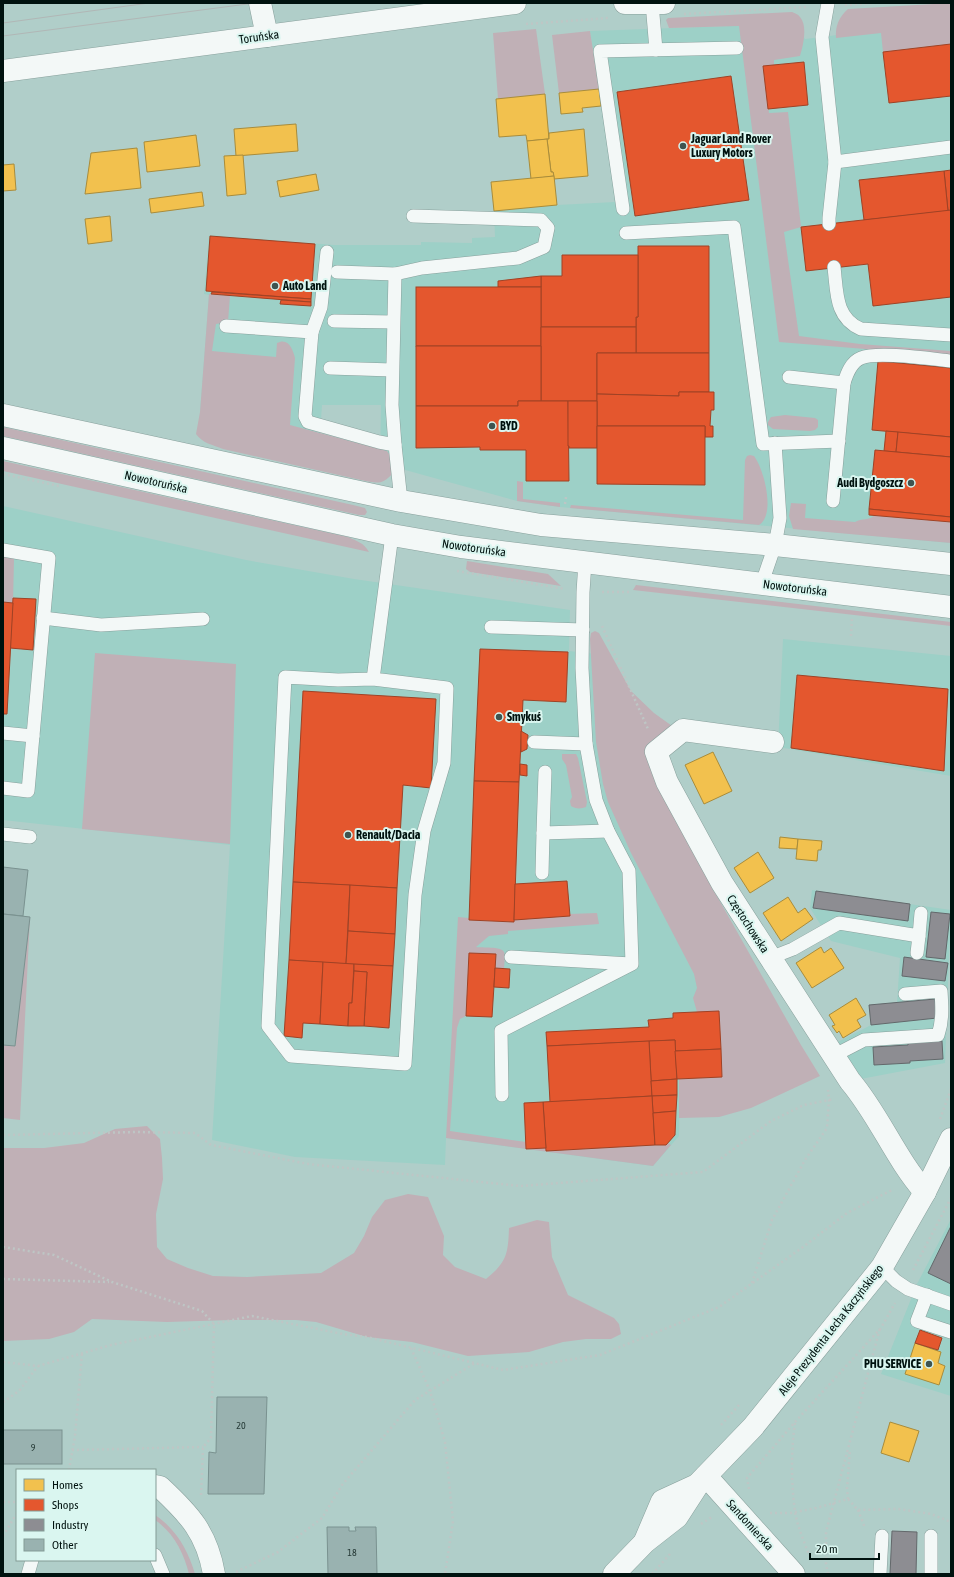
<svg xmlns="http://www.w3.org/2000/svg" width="954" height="1577" viewBox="0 0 954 1577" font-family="'Asap Condensed',sans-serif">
<rect width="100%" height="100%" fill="#b0cec9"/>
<!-- built -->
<g fill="#9dd0c7">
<polygon points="951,21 951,543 560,507 517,501 380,463 381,405 322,405 320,435 200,412 209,295 204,294 209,235 334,245 421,245 421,242 472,243 472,238 495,237 494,211 557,205 615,202 590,31 784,24 799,30 805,39"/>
<polygon points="3,506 246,560 354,579 570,610 569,651 596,654 653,785 803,1070 680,1082 679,1136 653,1166 446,1138 445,1165 295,1157 212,1140 230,845 3,820"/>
<polygon points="783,639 951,656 951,776 778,747"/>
<polygon points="812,890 951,910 945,1063 850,1081 828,1047 871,1025 869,1005 897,1002 900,958 831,941 810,908"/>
<polygon points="951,1219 951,1396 881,1374 917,1284"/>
</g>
<!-- green -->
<g fill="#c0b0b6">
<path d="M951,3V44L883,52L881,33L836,38C835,26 839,17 848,9Z"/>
<path d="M792,12C794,13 798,14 800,17C808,26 803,46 800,56L774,60V65L763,67L769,113L788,112L801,227L784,232L799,336L860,344L951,351V356L779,342L739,26L669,28L666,20L668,18Z"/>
<polygon points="536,29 545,94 498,99 493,33"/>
<polygon points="590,31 599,89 559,93 552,35"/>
<path d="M209,294L230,296L228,322L216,324L212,351L276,357L277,343C288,337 293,349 295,358L290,425L387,451L391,457L393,473C382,486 376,483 361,480L223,449C213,445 202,443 196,434L200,412Z"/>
<polygon points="785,415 815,418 818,420 818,427 815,430 810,431 773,429 768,425 768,422 771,417"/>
<polygon points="3,427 353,505 365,508 367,512 365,515 359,515 3,436"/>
<path d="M750,455L754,456C764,469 776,515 759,525L570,508L571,505L743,520L745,460L747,456Z"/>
<path d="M3,461L348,537C357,541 364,543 369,552L3,471Z"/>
<polygon points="517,481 523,482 523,499 560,503 560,507 517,501"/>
<path d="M791,503L806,504L805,518L855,522C862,518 869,521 875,515L951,522V543L793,529L789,516Z"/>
<polygon points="3,554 13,556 14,559 13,603 3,602"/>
<polygon points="467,561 548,574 561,586 470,572 466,569"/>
<polygon points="636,585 951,622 951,626 633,590"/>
<polygon points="595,631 599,633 631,691 654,713 675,728 654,773 709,882 801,1045 820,1076 751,1108 719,1117 679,1118 679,1079 722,1077 697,1012 693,998 697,988 694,974 631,853 608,802 603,784 596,742 590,639 591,633"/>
<polygon points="95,653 236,664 230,844 82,829"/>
<path d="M562,754H576L578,758L587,802L586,807C581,809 575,809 571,806L570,801L572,797L566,765L562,759Z"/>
<path d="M597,913L599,924L508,931V934L489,936L476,947C482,948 501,946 504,952C506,956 504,964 504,969L495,968L469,953L466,1016L460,1019L457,1028L450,1131L526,1142V1149L546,1148V1151L655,1145H666L668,1143L671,1145L653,1166L446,1138L458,917L469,918V920L514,922V920L569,914Z"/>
<polygon points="3,914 30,917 20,1120 3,1118"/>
<path d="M147,1126L160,1139L162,1158L163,1179L156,1214L157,1247L167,1259L188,1268L213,1276L247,1277L321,1273L354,1253L364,1236L372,1217L385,1200L408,1194L428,1197L444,1236L443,1255L455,1267L486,1279C507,1262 508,1254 509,1228L537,1220L549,1222L552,1257L568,1295L614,1318L619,1324L621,1334L611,1339H586L563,1342L529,1352L468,1356L412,1342L367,1337L316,1322L296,1320H232L167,1322L92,1319L74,1332L49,1339L3,1341V1148H44L84,1143L115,1129Z"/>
<path d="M155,1515C176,1529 188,1550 195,1574H189C184,1553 173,1532 155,1520Z"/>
</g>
<!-- homes -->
<g fill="#f2c14e" stroke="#a98c3b">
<polygon points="599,89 601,106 582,108 583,112 561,114 559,93"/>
<polygon points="545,94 549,139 527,141 526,135 499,137 496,99"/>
<polygon points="296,124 298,151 236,156 234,129"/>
<polygon points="584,129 588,176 554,179 553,172 551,172 547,139 549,139 549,133"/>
<polygon points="196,135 200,166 147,172 144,142"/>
<polygon points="547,139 551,172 553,172 554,176 531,179 527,141"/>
<polygon points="137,148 141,188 85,194 91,153"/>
<polygon points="243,155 246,194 227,196 224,156"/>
<polygon points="14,164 16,190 3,191 3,165"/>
<polygon points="316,174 319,190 280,197 277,181"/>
<polygon points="554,176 557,205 494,211 491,182"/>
<polygon points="202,192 204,206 151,213 149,199"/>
<polygon points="110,216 112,241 88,244 85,219"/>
<polygon points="713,752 732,791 704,804 685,765"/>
<polygon points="780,837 798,839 797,849 779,848"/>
<polygon points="798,839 822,841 821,850 818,850 817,861 796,859"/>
<polygon points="758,852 774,878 750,893 734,868"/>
<polygon points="788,897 798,913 805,908 813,919 781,941 763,913"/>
<polygon points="821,947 824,953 831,948 844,968 812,988 796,963"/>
<polygon points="856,998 866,1015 857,1020 861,1027 843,1038 839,1031 837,1033 832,1026 835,1025 829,1015"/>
<polygon points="915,1343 941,1352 938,1363 945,1366 939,1385 905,1374"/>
<polygon points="890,1422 919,1431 909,1462 881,1453"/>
</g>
<!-- shops -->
<g fill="#e4572e" stroke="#a04225">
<polygon points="951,44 951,96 889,103 883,52"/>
<polygon points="804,62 808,105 768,109 763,66"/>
<polygon points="731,76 749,200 635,216 617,92"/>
<polygon points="951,170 951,210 948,211 944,171"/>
<polygon points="944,171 948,211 864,220 859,180"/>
<polygon points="951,210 951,297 873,306 868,264 806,271 801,227"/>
<polygon points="210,236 315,244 311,299 206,291"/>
<polygon points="638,246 709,246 709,353 636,353 636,317 638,317"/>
<polygon points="562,255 638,255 638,317 636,317 636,327 541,327 541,276 562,276"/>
<polygon points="541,276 541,287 498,287 498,281"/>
<rect x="416" y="287" width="125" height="59"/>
<polygon points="212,292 311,299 311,302 211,294"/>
<polygon points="281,300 311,302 311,306 280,304"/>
<polygon points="541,327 636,327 636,353 597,353 597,401 541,401"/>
<polygon points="416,346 541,346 541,401 518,401 518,406 416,406"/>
<polygon points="597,353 709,353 709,392 679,392 679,396 597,394"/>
<polygon points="878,361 951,368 951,437 872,430"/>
<polygon points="679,392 714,392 714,410 711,410 710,426 713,426 713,437 705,437 705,426 597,426 597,394 679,396"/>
<polygon points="518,401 568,401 569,481 526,481 526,450 480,450 480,447 416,448 416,406 518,406"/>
<polygon points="568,401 597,401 597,448 569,448 569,446 568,446"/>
<polygon points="597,426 705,426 705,485 597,484"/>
<polygon points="886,431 898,432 896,452 884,451"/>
<polygon points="898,432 951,437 951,457 896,452"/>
<polygon points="875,450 951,457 951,517 869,509"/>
<polygon points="869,509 951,517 951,522 869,515"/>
<polygon points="13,598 36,599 33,650 10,648"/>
<polygon points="3,602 13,603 7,714 3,714"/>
<polygon points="480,649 568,652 566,702 523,700 519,782 474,781"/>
<polygon points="797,675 948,689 944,771 791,748"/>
<polygon points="303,691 436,699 431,788 403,785 397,888 293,882"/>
<polygon points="521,731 528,735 527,749 521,752"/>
<polygon points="520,764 527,765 527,776 520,775"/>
<polygon points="474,781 519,782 514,922 469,920"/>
<polygon points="567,881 570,916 514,920 515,884"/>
<polygon points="293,882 350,885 346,964 289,960"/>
<polygon points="350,885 397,888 395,934 348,931"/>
<polygon points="348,931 395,934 393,966 346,964"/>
<polygon points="469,953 496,954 492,1017 466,1016"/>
<polygon points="289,960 323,962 320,1024 303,1023 302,1038 284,1036"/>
<polygon points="323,962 354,964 352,1003 349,1003 348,1026 320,1024"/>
<polygon points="354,964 393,966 389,1028 364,1026 367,972 354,971"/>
<polygon points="495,968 510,969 509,988 494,987"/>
<polygon points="354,971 367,972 364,1026 348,1026 349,1003 352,1003"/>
<polygon points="719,1011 721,1049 675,1051 675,1040 547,1046 546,1032 649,1027 648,1020 673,1018 673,1013"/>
<polygon points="675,1040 677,1079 651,1081 649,1041"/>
<polygon points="649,1041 652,1096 550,1102 547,1046"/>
<polygon points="721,1049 722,1077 677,1079 675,1051"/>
<polygon points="677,1079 677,1095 652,1096 651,1081"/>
<polygon points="677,1095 676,1111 653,1113 652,1096"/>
<polygon points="652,1096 655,1145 546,1151 543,1102"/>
<polygon points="543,1102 546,1148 526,1149 524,1103"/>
<polygon points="676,1111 675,1135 666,1145 655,1145 653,1113"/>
<polygon points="920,1330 942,1338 938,1350 915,1343"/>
</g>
<!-- industry -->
<g fill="#8d8d92" stroke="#63686b">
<polygon points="816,891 910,904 908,921 813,908"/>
<polygon points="931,912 950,914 945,959 926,957"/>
<polygon points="904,957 948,963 945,981 902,976"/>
<polygon points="935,999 937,1018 871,1025 869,1005"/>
<polygon points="942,1041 943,1059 910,1061 910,1063 874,1065 873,1047 908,1045 908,1043"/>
<polygon points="951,1226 951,1284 928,1273"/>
<polygon points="892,1531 917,1532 916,1574 890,1574"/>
</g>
<!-- building -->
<g fill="#99b2b0" stroke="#7a9290">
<polygon points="3,867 28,870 23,916 3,914"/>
<polygon points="3,914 30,917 15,1046 3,1045"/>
<polygon points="217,1397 267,1397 264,1494 208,1494 209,1452 216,1453"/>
<rect x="3" y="1430" width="59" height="34"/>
<polygon points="327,1527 349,1527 349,1531 356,1531 355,1527 376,1527 377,1574 328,1574"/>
</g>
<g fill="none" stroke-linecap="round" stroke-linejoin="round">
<defs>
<g id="service">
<polyline points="652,3 656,50"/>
<polyline points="828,3 822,37 835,162 951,147"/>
<polyline points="623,209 600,51 737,48"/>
<polyline points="829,224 829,218 835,162"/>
<polyline points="626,233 734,227 763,444 839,441"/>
<path d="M834,267C837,292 835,318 861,329L951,335"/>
<polyline points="337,272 395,274"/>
<polyline points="334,321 393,322"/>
<polyline points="226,326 312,332 305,416 308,422 379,442 395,445 401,501"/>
<polyline points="312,332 321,307 327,252"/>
<polyline points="330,368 392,370"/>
<polyline points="789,377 844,383"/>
<polyline points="395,445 392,405 395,274 422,268 518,258 544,247 548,228 541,220 413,216"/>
<path d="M833,501L844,383C847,373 851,362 861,358C878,351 931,359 951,361"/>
<polyline points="3,550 49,558 28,791 3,788"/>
<polyline points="762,583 775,545 780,518 775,443"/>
<polyline points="43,618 101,625 203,619"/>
<polyline points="491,627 583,630"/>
<polyline points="373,679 338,680 285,677 268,1026 291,1056 405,1064 415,895 424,831 444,763 447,688 373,679 392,535"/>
<polyline points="3,733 33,736"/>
<polyline points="534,742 586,744"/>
<polyline points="545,772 543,833 608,831"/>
<polyline points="3,834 30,837"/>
<polyline points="542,873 543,833"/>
<polyline points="917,953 919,936"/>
<polyline points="511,957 631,964"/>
<polyline points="770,958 793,949 839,923 919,936 921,913"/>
<path d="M833,1056L864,1040L938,1035C943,1020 942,1007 941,991L905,994"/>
<polyline points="502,1095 501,1031 632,964 629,871 608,831 596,800 586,744 582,668 583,592 585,562"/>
<polyline points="882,1267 896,1281 908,1289 951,1304"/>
<polyline points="927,1295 917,1321 951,1332"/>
<polyline points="931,1536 931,1574"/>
<polyline points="155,1555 163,1574"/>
<polyline points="28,1574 32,1560"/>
<polyline points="880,1574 882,1536"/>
</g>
<g id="minor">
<polyline points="260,3 267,36"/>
<path d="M773,742L683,730L656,752L667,782L722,883L850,1081C879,1115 895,1158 925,1192"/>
<polyline points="706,1476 794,1574"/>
<path d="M155,1486L160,1487C189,1514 207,1533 214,1574"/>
</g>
<g id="tertiary">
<polyline points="625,3 664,3"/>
<polyline points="3,71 515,3"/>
<polyline points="645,1541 662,1501 699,1484"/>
<polyline points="614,1574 645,1542 677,1517 699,1483 753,1427 882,1267 925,1192 951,1139"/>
</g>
<g id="secondary">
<polyline points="3,415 401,501 541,525 775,545 951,564"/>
<polyline points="3,448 392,535 461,547 951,607"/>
</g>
</defs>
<!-- service casing -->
<use href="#service" stroke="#88a09c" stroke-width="14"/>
<!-- minor casing -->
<use href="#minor" stroke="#88a09c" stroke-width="23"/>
<!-- tertiary casing -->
<use href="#tertiary" stroke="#88a09c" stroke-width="23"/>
<!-- secondary casing -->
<use href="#secondary" stroke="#88a09c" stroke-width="23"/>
<!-- path -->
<g stroke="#bec6c5" stroke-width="2.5" stroke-dasharray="2 3" stroke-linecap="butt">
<polyline points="845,5 875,3"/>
<polyline points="684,14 808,7"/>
<polyline points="526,24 609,18"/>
<polyline points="3,474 59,486"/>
<polyline points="565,504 566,497"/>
<polyline points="457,571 565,589"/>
<polyline points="602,592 629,592"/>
<polyline points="602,626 648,729"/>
<polyline points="851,636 852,618"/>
<polyline points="940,1119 951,1089"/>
<polyline points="3,1135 137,1132 195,1133 211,1145 308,1164 520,1186 703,1172 771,1121 804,1105 834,1099"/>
<polyline points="3,1247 54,1255 112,1282 202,1311 214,1324 211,1438 203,1447 201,1497"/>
<polyline points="913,1270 951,1198"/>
<polyline points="3,1279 109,1282"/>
<polyline points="752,1283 772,1220 805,1160 827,1128 829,1099 828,1090"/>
<polyline points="411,1348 430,1391 445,1442 453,1521 445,1574"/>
<polyline points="3,1362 38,1366 111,1345 252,1316 343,1334 367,1337 503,1370 600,1355 719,1307 803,1247 847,1213 894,1189"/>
<polyline points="3,1402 19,1391 38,1366"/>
<path d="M795,1423C791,1449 791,1485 795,1511C797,1526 804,1541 809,1555"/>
<polyline points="721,1425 739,1405"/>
<polyline points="72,1450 203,1447"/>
<polyline points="69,1470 75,1436 82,1353"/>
<polyline points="749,1489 747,1478 795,1422 881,1328 895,1303"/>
<polyline points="848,1499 847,1489 850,1450"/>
<polyline points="3,1502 17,1502"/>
<polyline points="858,1510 865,1528"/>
<polyline points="770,1513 791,1513 816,1508 848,1499 858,1510 898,1509 931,1514 951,1522"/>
<polyline points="701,1524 712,1517"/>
<polyline points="3,1536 17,1513"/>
<polyline points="236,1572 278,1552 322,1518 342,1485 415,1400 475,1363"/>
<polyline points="652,1574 670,1554"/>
<polyline points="828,1574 826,1564 826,1532 880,1328"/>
</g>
<!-- service -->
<use href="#service" stroke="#f3f8f7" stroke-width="13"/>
<!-- minor -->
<use href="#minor" stroke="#f3f8f7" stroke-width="22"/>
<!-- tertiary -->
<use href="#tertiary" stroke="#f3f8f7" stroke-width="22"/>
<!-- secondary -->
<use href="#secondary" stroke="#f3f8f7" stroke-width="22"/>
<!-- tram -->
<g stroke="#b0b7b6" stroke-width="1">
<polyline points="3,23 149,3"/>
<polyline points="3,36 255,3"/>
</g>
</g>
<!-- markers -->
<g fill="#3e5450" stroke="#daf6f0" stroke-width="1.5">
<circle cx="683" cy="146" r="4"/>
<circle cx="275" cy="286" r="4"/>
<circle cx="492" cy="426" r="4"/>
<circle cx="911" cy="483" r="4"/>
<circle cx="499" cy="717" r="4"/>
<circle cx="348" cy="835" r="4"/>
<circle cx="929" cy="1364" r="4"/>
</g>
<g text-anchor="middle" stroke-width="4" stroke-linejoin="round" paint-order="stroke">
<!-- number labels -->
<g font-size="10" fill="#263a37">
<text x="241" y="1429">20</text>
<text x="33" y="1451">9</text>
<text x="352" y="1556">18</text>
</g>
<!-- street labels -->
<g font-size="12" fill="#00120f" stroke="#daf6f0">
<text transform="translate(259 37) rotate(-8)" y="4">Toruńska</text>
<text transform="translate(156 482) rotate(13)" y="4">Nowotoruńska</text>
<text transform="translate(474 548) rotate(8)" y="4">Nowotoruńska</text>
<text transform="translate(795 588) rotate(7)" y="4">Nowotoruńska</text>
<text transform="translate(748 924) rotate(57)" y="4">Częstochowska</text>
<text transform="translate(831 1330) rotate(-52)" y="4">Aleje Prezydenta Lecha Kaczyńskiego</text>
<text transform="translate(750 1525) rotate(48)" y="4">Sandomierska</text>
</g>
<!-- poi labels -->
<g font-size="12" font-weight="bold" fill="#00120f" stroke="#daf6f0" text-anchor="start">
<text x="691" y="143">Jaguar Land Rover<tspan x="691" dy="14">Luxury Motors</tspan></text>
<text x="283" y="290">Auto Land</text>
<text x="500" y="430">BYD</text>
<text x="903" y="487" text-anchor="end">Audi Bydgoszcz</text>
<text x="507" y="721">Smykuś</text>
<text x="356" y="839">Renault/Dacia</text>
<text x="921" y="1368" text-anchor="end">PHU SERVICE</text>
</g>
</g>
<!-- border -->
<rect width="954" height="1577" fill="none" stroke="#00120f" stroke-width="8"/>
<!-- legend -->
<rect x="16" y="1469" width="140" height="92" fill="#daf6f0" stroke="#839b96"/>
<rect x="24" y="1479" width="20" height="12" fill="#f2c14e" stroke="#839b96"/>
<text x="52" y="1489" font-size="12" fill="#00120f">Homes</text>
<rect x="24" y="1499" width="20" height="12" fill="#e4572e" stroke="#839b96"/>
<text x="52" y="1509" font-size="12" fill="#00120f">Shops</text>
<rect x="24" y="1519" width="20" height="12" fill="#8d8d92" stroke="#839b96"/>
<text x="52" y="1529" font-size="12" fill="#00120f">Industry</text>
<rect x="24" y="1539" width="20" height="12" fill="#99b2b0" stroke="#839b96"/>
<text x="52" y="1549" font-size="12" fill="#00120f">Other</text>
<!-- scale -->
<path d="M810 1553v6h69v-6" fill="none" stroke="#00120f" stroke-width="2"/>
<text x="816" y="1553" font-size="12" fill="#00120f" stroke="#daf6f0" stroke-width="3" paint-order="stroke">20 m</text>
</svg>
